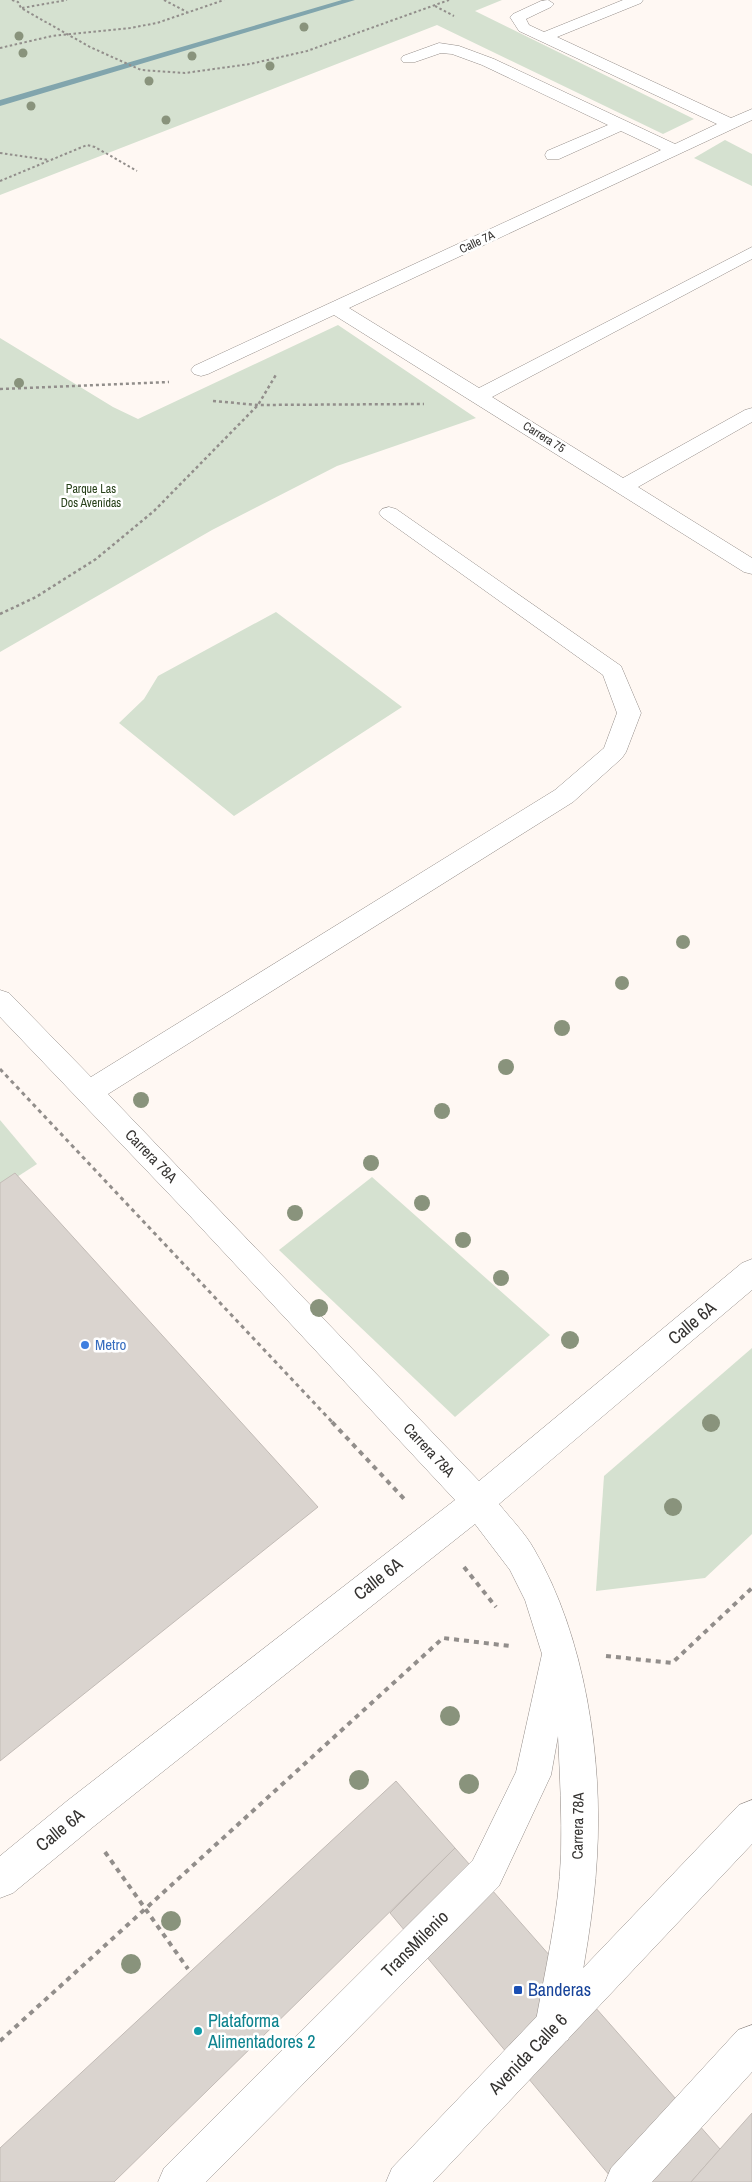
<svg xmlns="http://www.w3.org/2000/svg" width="752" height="2182" viewBox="0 0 752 2182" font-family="'Archivo Narrow',sans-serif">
<rect width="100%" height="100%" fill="#fff8f3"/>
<!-- green -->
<g fill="#d5e1d0">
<polygon points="0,0 502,0 475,11 694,119 663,134 437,25 0,195"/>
<polygon points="725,140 752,154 752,186 694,158"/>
<polygon points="338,325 476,418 337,466 212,530 0,652 0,338 113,407 138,419"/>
<polygon points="276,612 402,707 234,816 119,723 144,699 158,676"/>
<polygon points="0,1120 37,1164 0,1188"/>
<polygon points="372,1177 550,1335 455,1417 279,1250"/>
<polygon points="752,1348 752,1534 705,1578 596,1591 604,1476"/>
</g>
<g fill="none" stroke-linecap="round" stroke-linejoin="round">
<!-- stream -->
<polygon fill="#81a5ad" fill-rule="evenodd" points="342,0 355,0 0,106 0,100"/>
</g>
<!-- building -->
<g fill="#dad4cf" stroke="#c2bbb6">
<polygon points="15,1173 318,1507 0,1761 0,1183"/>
<polygon points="396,1781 455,1848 114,2182 0,2182 0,2148"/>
<polygon points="455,1848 720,2149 691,2182 615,2182 390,1913"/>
<polygon points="752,2113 752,2182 691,2182 720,2149"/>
</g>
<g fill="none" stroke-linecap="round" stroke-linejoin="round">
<defs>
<g id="minor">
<polygon points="548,0 554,4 551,7 526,19 529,25 544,32 623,0 643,0 641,3 557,37 731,118 752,109 752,120 349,308 479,388 752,247 752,259 492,397 623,478 745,410 752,408 752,422 638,487 752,558 752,574 744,572 334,315 208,374 201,376 194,374 191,370 194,366 661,150 621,131 559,159 547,159 545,155 547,151 608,125 482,65 452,54 441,53 415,62 403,62 401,59 403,56 439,43 459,46 494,59 675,144 717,124 519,31 510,17 513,14 541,1"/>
<path d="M389,507L396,509L621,666L641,713L626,752L622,758L573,802L108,1094L479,1481L742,1263L752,1259V1290L499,1504C511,1519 525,1533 534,1549C585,1636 603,1758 597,1857C594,1914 583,1970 573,2026L568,2040L554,2045L540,2040L535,2026C545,1970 559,1912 561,1855C562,1816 560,1776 558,1736L551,1775L499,1886L206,2182H158L164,2168L473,1860L516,1772L542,1654L525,1600L510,1570L475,1524L93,1827L13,1893L0,1898V1856L67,1801L455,1500L191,1217L0,1017V990L9,993L91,1077L555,790L604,748L617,713L603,675L382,517L379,513L382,509Z"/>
<polygon points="752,2025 752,2072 652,2182 605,2182 611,2168 738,2030"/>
</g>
<polygon id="highway" points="752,1800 752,1844 433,2182 386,2182 392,2168 739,1805"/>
</defs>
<!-- minor casing -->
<use href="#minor" stroke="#948d89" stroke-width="1"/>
<!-- highway casing -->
<use href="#highway" stroke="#948d89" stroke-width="1"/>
<!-- path-far3 -->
<g stroke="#928e8b" stroke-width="2" stroke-dasharray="2.5 2.5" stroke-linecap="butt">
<polyline points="12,0 18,2 21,8 90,47 141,70 185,73 250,64 307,51 449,0"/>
<polyline points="164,0 187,12"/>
<polyline points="435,6 454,16"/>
<polyline points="22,8 67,0"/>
<polyline points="0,48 52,36 130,28 157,23 224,0"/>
<polyline points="0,153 49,160"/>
<polyline points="0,181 87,145 95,147 137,171"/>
</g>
<!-- path-far2 -->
<g stroke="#928e8b" stroke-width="2.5" stroke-dasharray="3 3" stroke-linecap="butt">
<polyline points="0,389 169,382"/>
<polyline points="213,401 258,405 424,404"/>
<polyline points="0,614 36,597 96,559 154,511 258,405 277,373"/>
</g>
<!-- path-far1 -->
<polyline stroke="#928e8b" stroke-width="3" stroke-dasharray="4 4" stroke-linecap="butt" points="0,1069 333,1423"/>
<!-- path -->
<g stroke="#928e8b" stroke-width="4" stroke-dasharray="5 5" stroke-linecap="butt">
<polyline points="332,1422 407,1502"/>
<polyline points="464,1567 496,1607"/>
<polyline points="606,1656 672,1663 752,1588"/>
<polyline points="105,1852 188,1969"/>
<polyline points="0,2041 443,1638 510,1646"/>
</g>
<!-- minor -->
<use href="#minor" fill="#fff" fill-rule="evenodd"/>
<!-- highway -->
<use href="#highway" fill="#fff" fill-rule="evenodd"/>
</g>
<!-- trees -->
<g fill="#89937c">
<circle cx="304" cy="27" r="4.5"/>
<circle cx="19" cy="36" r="4.5"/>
<circle cx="23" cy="53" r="4.5"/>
<circle cx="192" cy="56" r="4.5"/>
<circle cx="270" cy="66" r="4.5"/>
<circle cx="149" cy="81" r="4.5"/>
<circle cx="31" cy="106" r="4.5"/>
<circle cx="166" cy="120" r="4.5"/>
<circle cx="19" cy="383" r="5"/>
<circle cx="683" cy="942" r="7"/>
<circle cx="622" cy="983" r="7"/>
<circle cx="562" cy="1028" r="8"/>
<circle cx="506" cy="1067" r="8"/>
<circle cx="141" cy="1100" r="8"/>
<circle cx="442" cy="1111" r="8"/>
<circle cx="371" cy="1163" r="8"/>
<circle cx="422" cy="1203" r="8"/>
<circle cx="295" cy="1213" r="8"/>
<circle cx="463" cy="1240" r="8"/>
<circle cx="501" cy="1278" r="8"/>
<circle cx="319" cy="1308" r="9"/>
<circle cx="570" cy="1340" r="9"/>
<circle cx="711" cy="1423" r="9"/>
<circle cx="673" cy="1507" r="9"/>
<circle cx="450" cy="1716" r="10"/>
<circle cx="359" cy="1780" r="10"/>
<circle cx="469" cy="1784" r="10"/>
<circle cx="171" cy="1921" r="10"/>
<circle cx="131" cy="1964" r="10"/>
</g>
<!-- markers -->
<circle fill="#3f7fe0" stroke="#fff" stroke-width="2" cx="85" cy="1345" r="5"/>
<rect fill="#1a4fb4" stroke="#fff" stroke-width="2" x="513" y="1985" width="10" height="10" rx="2.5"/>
<circle fill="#0f9aa8" stroke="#fff" stroke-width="2" cx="198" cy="2031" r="5"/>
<g text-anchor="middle" stroke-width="5" stroke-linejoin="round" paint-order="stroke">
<!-- far-street labels -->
<g font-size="12" fill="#353331" stroke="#fff">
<text transform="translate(477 242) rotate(-25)" y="4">Calle 7A</text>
<text transform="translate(544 437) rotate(32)" y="4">Carrera 75</text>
</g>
<!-- far-park labels -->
<g font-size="12" fill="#28411a" stroke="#fff">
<text x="91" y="493">Parque Las<tspan x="91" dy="14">Dos Avenidas</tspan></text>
</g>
<!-- street labels -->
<g font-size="15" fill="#353331" stroke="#fff">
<text transform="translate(151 1156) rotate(46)" y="5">Carrera 78A</text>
<text transform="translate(429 1450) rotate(47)" y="5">Carrera 78A</text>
<text transform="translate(578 1826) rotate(-89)" y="5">Carrera 78A</text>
</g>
<!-- shop labels -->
<g font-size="15" fill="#366cbe" stroke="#fff" text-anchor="start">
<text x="95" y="1350">Metro</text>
</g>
<!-- near-street labels -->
<g font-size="18" fill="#353331" stroke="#fff">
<text transform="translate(692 1323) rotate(-40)" y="6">Calle 6A</text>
<text transform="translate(378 1579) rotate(-38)" y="6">Calle 6A</text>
<text transform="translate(60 1830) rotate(-39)" y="6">Calle 6A</text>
<text transform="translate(415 1944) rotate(-45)" y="6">TransMilenio</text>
<text transform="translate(528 2054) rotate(-46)" y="6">Avenida Calle 6</text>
</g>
<!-- near-transit labels -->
<g font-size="18" fill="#164399" stroke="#fff" text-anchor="start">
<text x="528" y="1996">Banderas</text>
</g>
<!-- near-culture labels -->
<g font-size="18" fill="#0d838f" stroke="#fff" text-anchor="start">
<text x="208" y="2027">Plataforma<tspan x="208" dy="21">Alimentadores 2</tspan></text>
</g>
</g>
</svg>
